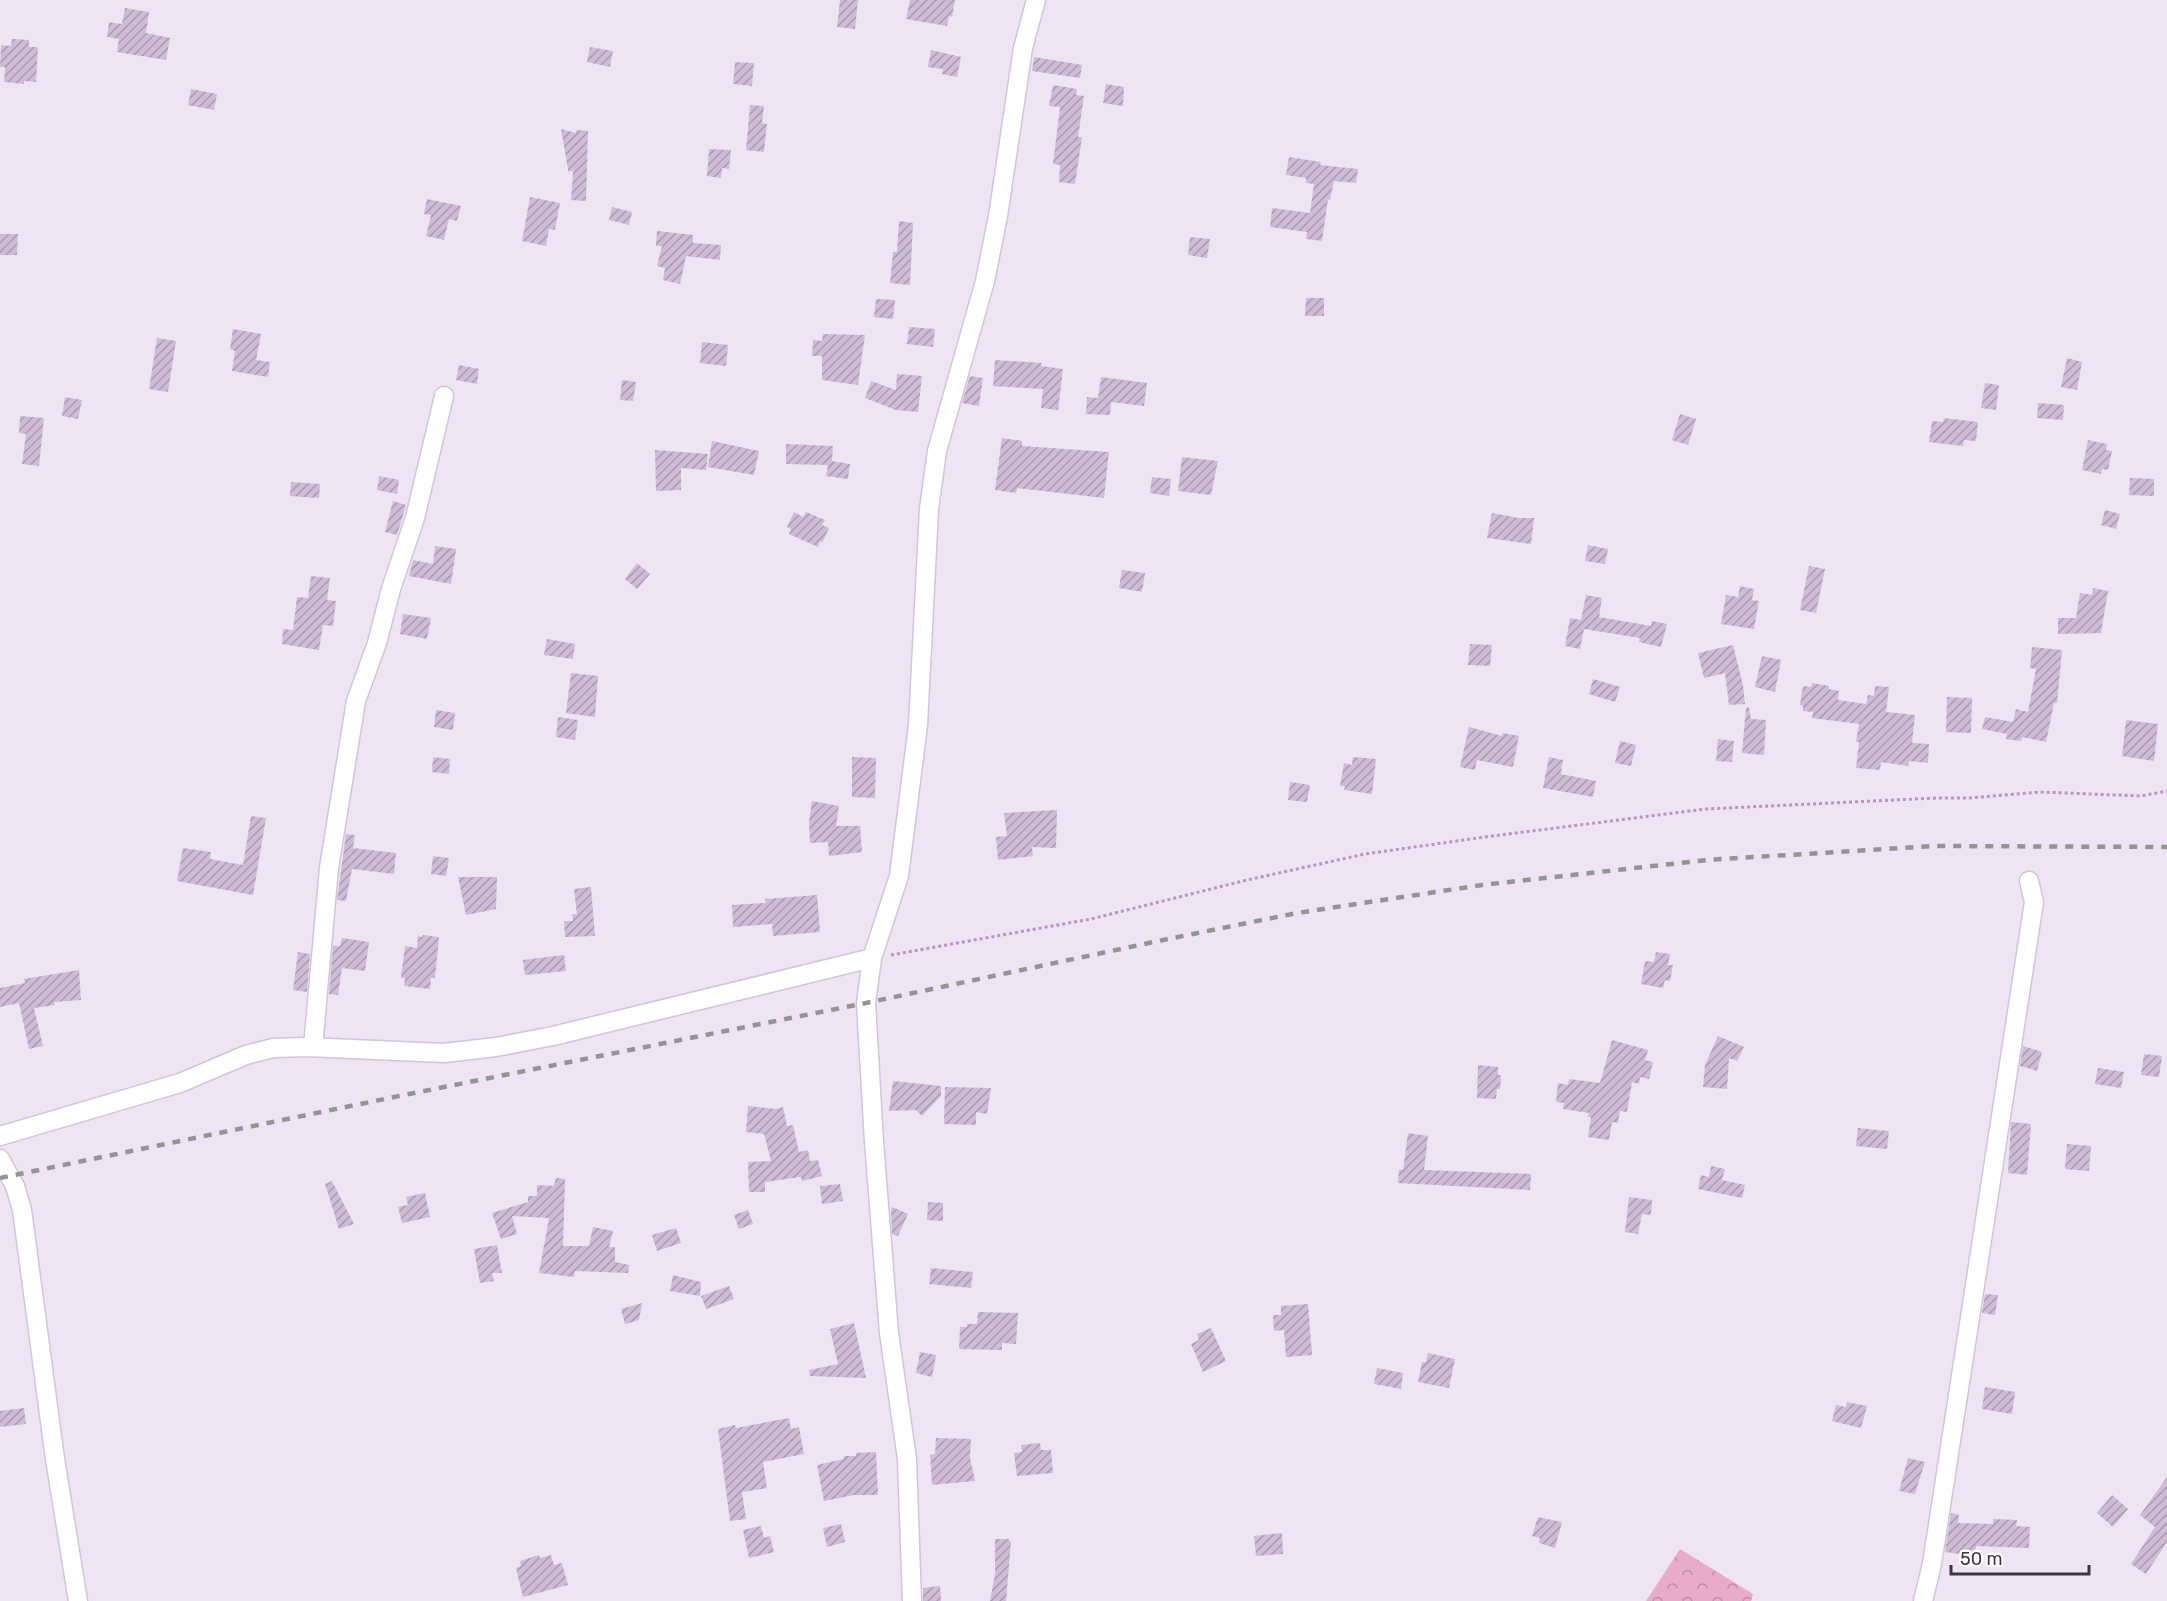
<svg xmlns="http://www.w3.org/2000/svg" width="2167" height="1601" viewBox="0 0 2167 1601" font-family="Rubik,sans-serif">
<defs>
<pattern id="forest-crowns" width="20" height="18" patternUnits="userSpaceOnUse" patternTransform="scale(1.5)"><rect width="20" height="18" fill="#e9abcb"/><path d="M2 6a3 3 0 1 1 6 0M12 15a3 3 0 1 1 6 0" fill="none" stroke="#be8ca7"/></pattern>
<pattern id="building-hatch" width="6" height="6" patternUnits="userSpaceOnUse" patternTransform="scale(1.5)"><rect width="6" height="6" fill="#cebcd7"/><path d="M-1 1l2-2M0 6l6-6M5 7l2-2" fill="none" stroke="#a99ab0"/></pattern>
</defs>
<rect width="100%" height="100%" fill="#efe4f3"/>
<!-- forest -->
<polygon fill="url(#forest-crowns)" points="1680,1549 1753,1594 1751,1601 1646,1601"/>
<!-- building -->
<g fill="url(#building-hatch)">
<polygon points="840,0 858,0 855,29 837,27"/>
<polygon points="910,0 955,0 952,17 949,16 947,26 906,19"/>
<polygon points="125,8 149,12 146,33 170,38 166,60 117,52 119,39 107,37 109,22 122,24"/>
<polygon points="12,39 29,40 29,47 38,47 36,82 24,81 24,84 4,82 5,67 0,67 1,45 11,46"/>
<polygon points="590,47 613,51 610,67 587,62"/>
<polygon points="931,50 961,57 957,77 942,74 943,69 928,67"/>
<polygon points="1034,57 1082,65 1080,78 1032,71"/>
<polygon points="735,62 754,63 752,86 733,84"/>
<polygon points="1106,84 1124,87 1123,106 1103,103"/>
<polygon points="1053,85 1077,89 1076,95 1084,96 1078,137 1082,137 1075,184 1059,182 1060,165 1053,164 1060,107 1049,106"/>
<polygon points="191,89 217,94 214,110 188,105"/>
<polygon points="750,105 764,106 762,123 767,124 764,152 746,150"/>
<polygon points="561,129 576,133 576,130 588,131 586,201 571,200 573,171 569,171 569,175"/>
<polygon points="709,149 731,150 729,169 722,168 721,178 707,176"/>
<polygon points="1289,157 1321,162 1320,165 1358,169 1356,183 1334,181 1330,200 1328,199 1322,241 1306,239 1307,232 1270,227 1272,208 1310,213 1314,184 1306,183 1306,178 1286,175"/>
<polygon points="530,197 560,203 555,230 549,229 546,246 522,241"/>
<polygon points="427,199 461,206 457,221 449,219 444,240 426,236 431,215 424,214"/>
<polygon points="612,207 632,212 629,225 609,220"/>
<polygon points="899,221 913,223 910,285 890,283 893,252 897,252"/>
<polygon points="657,231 693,235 693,243 721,245 720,260 686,256 680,284 663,280 665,268 657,266 662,246 656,246"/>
<polygon points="0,234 18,234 17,255 0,255"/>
<polygon points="1190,237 1210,239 1207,258 1188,255"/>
<polygon points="1306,298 1324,298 1324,316 1305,316"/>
<polygon points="876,299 895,300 893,319 874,317"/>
<polygon points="909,327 935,329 933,347 907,344"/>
<polygon points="233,329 261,334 256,360 270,362 268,377 232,371 235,351 230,349"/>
<polygon points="823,334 865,335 858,385 822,380 822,356 812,356 813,340 822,341"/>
<polygon points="157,338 176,341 168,392 149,389"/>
<polygon points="702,342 728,345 726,366 700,363"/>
<polygon points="2067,358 2082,362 2077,390 2061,387"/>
<polygon points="995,360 1042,363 1041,366 1063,369 1058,410 1041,408 1043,389 993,386"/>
<polygon points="459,365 479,369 477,384 456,380"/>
<polygon points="897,374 922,376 918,412 896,410 865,398 871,381 896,390"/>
<polygon points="970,376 983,378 979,406 962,403"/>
<polygon points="1101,377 1147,383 1144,406 1111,402 1110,415 1086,414 1087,397 1098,398"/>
<polygon points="622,380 636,382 633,401 620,400"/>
<polygon points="1985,383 1999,385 1996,410 1981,408"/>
<polygon points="65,397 82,400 78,419 62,416"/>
<polygon points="2038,403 2064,405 2063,420 2037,418"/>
<polygon points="1680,414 1696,419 1688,445 1672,440"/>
<polygon points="20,416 44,418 39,466 22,464 26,434 19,433"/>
<polygon points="1944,418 1978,422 1976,441 1964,440 1963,446 1929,442 1932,421 1943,422"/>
<polygon points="1002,438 1022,441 1022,446 1109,452 1104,498 1017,488 1016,493 995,490"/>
<polygon points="2088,440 2107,444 2106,450 2112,451 2108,470 2102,469 2101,474 2082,470"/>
<polygon points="712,441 759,451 754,475 708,467"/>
<polygon points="786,444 833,446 832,461 850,464 848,479 826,476 828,465 786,464"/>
<polygon points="655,450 708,454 706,470 681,468 681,490 656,491"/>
<polygon points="1182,457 1218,461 1211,495 1178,491"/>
<polygon points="379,476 399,480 397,494 377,490"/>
<polygon points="1152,477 1171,479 1169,496 1150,493"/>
<polygon points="2130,478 2154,479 2154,496 2129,495"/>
<polygon points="291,482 320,484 319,498 290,496"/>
<polygon points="393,501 406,505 397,535 385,532"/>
<polygon points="2105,510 2120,514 2116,529 2101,525"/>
<polygon points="794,512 803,517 806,512 825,520 822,525 829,528 822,543 820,541 818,547 789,534 791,529 787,527"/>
<polygon points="1492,513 1519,518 1534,518 1531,544 1487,538"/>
<polygon points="1588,545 1608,549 1605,564 1585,561"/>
<polygon points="435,546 456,549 451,584 409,576 413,560 433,564"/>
<polygon points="637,563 650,574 637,589 625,579"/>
<polygon points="1809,566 1825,569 1816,613 1800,610"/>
<polygon points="1122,570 1145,573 1142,592 1119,588"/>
<polygon points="311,576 330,578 327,600 336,601 333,626 323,625 319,650 282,644 283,629 293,630 297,597 308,598"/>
<polygon points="1740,586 1754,589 1752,600 1759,601 1754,629 1721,624 1726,595 1738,597"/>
<polygon points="2093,588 2108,591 2101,633 2058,634 2058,618 2076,618 2080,593 2092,595"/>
<polygon points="1586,595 1602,598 1599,617 1651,626 1652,621 1667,624 1661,647 1639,642 1640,638 1584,629 1580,649 1565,646 1570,618 1581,620"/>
<polygon points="403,614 431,618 427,639 400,634"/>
<polygon points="547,639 575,644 573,659 544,655"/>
<polygon points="1470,644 1492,645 1490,666 1468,665"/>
<polygon points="1733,645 1743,685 1745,704 1729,705 1725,673 1704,678 1698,653"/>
<polygon points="2032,647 2062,650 2057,703 2054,703 2046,742 2022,737 2021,741 2006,739 2007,734 1982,729 1985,717 2013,722 2016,709 2028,712 2036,669 2030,668"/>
<polygon points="1762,656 1781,660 1775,692 1755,687"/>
<polygon points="571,673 598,676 595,717 566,713"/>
<polygon points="1593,679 1620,687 1615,702 1589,694"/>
<polygon points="1812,683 1829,686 1829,689 1839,691 1838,700 1866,704 1868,695 1874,696 1875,686 1889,687 1886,712 1915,715 1912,743 1929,744 1928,763 1909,761 1908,766 1881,762 1880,770 1856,768 1859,742 1856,742 1859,724 1812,718 1813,712 1803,711 1803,706 1800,705 1803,686 1811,687"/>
<polygon points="1947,697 1972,698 1971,733 1946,732"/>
<polygon points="1749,707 1751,719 1766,720 1764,755 1742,753 1746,708"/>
<polygon points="436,710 455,713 453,730 434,727"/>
<polygon points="558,717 578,720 575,740 556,737"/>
<polygon points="2126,720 2158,724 2154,761 2122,756"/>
<polygon points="1469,727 1502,736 1503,733 1519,736 1513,767 1477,760 1475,770 1460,767"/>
<polygon points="1718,739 1734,741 1732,762 1716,761"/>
<polygon points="1620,741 1636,745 1631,766 1615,763"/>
<polygon points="433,757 450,759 449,774 432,772"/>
<polygon points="852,757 876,758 875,798 852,797"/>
<polygon points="1353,757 1376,759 1372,794 1344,790 1345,786 1340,786 1344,763 1352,765"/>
<polygon points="1549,757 1563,760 1561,774 1596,781 1593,797 1543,788"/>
<polygon points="1290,782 1310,785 1307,802 1288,800"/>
<polygon points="812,801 839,806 836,826 860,826 862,852 829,856 828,842 810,843 809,823"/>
<polygon points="1057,810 1056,848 1032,847 1033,856 998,860 996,837 1007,836 1004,813"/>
<polygon points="251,816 266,818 253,895 177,881 183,848 211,852 210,859 243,865"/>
<polygon points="346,834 355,835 353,848 396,853 394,874 352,869 346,901 337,900"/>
<polygon points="433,856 449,858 446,876 431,874"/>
<polygon points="458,877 497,877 496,909 466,915"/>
<polygon points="591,887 595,936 565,937 564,921 573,921 572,914 577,914 574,889"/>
<polygon points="817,895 820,932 773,936 772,924 733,927 732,905 766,903 765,899"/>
<polygon points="423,935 439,937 435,978 431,978 430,989 404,986 405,978 401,978 405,946 417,948 418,936 422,937"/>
<polygon points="342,938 369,942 365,971 342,968 338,995 329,994 333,946 340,946"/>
<polygon points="298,952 310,954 307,992 293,990"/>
<polygon points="1656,952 1670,954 1668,965 1673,965 1670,981 1665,980 1663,988 1641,984 1645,961 1654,962"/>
<polygon points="564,955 566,971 525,975 523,960"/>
<polygon points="79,970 81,1000 54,1002 55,1005 34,1008 43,1046 29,1049 19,1003 0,1007 0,988 25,983 24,979"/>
<polygon points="1718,1036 1744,1047 1737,1061 1729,1058 1727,1089 1703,1087 1705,1065"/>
<polygon points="1612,1040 1648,1050 1645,1060 1653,1062 1649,1079 1640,1077 1639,1084 1632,1082 1627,1112 1620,1111 1618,1123 1612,1122 1609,1140 1588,1137 1591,1117 1588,1117 1589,1113 1563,1109 1564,1103 1556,1102 1558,1083 1568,1085 1569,1079 1600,1083"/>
<polygon points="2023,1046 2042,1052 2037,1071 2020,1066"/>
<polygon points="2144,1054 2162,1056 2159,1077 2141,1075"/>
<polygon points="1478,1065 1498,1067 1498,1075 1501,1075 1500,1089 1497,1089 1496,1099 1477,1098"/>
<polygon points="2098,1068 2124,1072 2121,1088 2095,1084"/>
<polygon points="893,1081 941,1086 941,1096 922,1116 916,1110 889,1111"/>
<polygon points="945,1087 991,1088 987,1114 976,1112 976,1125 944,1124"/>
<polygon points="748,1106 776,1109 783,1107 787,1126 793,1125 799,1152 808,1150 810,1161 818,1160 822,1176 802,1181 801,1177 765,1182 765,1192 749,1192 748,1162 771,1161 764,1134 746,1132"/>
<polygon points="2011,1122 2031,1124 2027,1175 2008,1173"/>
<polygon points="1858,1128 1889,1131 1887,1149 1856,1146"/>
<polygon points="1408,1133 1428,1136 1424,1170 1531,1174 1530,1190 1398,1183 1399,1169 1403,1170"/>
<polygon points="2067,1144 2091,1146 2089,1171 2065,1169"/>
<polygon points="1711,1166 1725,1169 1722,1180 1745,1185 1742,1198 1698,1189 1701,1175 1709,1177"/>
<polygon points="556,1178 565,1179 563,1246 589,1246 593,1227 613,1231 609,1247 615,1247 615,1262 629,1265 628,1273 575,1271 574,1277 539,1273 549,1218 512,1216 517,1234 501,1239 492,1213 528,1202 528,1196 537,1196 537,1185 554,1186"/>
<polygon points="332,1181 354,1224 339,1229 325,1184"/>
<polygon points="840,1184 843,1201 822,1204 820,1186"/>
<polygon points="425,1193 430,1217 402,1223 398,1207 408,1205 406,1197"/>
<polygon points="1629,1197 1652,1200 1651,1215 1642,1214 1638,1234 1625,1232"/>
<polygon points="928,1202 943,1203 943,1221 927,1220"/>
<polygon points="892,1207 908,1214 898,1236 892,1234 891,1211"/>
<polygon points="748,1210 753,1224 739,1229 734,1215"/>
<polygon points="676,1228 681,1243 657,1251 652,1235"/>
<polygon points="497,1245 502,1273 492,1273 494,1281 480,1283 474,1249"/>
<polygon points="931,1268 973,1272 971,1288 929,1284"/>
<polygon points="673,1275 701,1282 700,1296 670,1291"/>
<polygon points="729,1286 734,1299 706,1309 701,1296"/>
<polygon points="1985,1294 1998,1295 1995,1315 1982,1313"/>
<polygon points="642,1303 639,1320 625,1324 621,1309"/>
<polygon points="1308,1304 1312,1355 1286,1357 1284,1330 1274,1331 1273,1315 1281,1315 1281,1306"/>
<polygon points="978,1312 1018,1313 1016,1344 1002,1343 1002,1350 959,1349 960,1327 967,1327 967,1324 977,1324"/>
<polygon points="854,1323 866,1378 810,1376 809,1370 838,1364 830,1329"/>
<polygon points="1211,1328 1226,1361 1203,1372 1191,1344 1199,1340 1197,1334"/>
<polygon points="920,1352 936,1355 932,1377 916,1373"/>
<polygon points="1428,1353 1455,1359 1449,1388 1418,1382 1422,1362 1426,1362"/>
<polygon points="1377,1368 1403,1373 1401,1389 1374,1384"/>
<polygon points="1985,1387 2015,1392 2012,1414 1982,1409"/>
<polygon points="1847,1402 1867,1406 1861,1428 1832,1421 1836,1405 1846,1407"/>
<polygon points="24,1408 26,1424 0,1427 0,1411"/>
<polygon points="789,1418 791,1429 799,1427 804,1454 763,1462 767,1488 742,1492 746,1519 730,1521 718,1429 735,1425 736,1428"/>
<polygon points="936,1438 971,1439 970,1458 975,1481 932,1485 930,1455 935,1454"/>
<polygon points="1040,1443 1041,1450 1051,1450 1053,1473 1017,1476 1014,1453 1022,1452 1021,1445"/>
<polygon points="876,1452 878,1495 854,1495 824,1501 817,1465 844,1459 844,1456 856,1456 856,1453"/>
<polygon points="1908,1458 1925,1462 1915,1494 1899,1491"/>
<polygon points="2167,1477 2167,1542 2146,1574 2131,1564 2155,1527 2140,1515"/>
<polygon points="2112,1495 2128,1509 2113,1527 2097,1513"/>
<polygon points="1951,1513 1959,1515 1958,1523 1993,1524 1993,1519 2017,1520 2016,1526 2030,1527 2029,1548 1976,1546 1975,1556 1945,1552"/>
<polygon points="1538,1517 1562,1522 1555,1548 1539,1543 1540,1538 1532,1536"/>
<polygon points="841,1524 845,1542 827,1547 823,1528"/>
<polygon points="761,1526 764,1538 770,1536 774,1552 749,1558 743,1530"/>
<polygon points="1282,1533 1283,1554 1256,1556 1254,1536"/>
<polygon points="995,1539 1009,1539 1009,1541 1011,1541 1006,1601 990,1601 995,1574"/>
<polygon points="539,1555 540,1558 551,1555 554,1565 562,1563 568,1585 523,1597 516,1568 521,1566 520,1561"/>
<polygon points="940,1586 941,1601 923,1601 923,1588"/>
</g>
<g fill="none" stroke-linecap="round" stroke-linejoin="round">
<defs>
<g id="minor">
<polyline points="313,1047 329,868 356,701 377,643 391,589 415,518 444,396"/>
<polyline points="0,1136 180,1083 246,1055 273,1048 307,1047 444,1053 496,1047 553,1036 872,958"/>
<polyline points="0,1159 15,1186 22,1210 55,1459 78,1601"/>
<polyline points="912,1601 907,1459 889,1333 874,1142 866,1003 872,958 899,876 918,725 929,509 937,451 985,281 998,216 1023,48 1036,0"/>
<polyline points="1923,1601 1932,1564 2034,902 2029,881"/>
</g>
</defs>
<!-- minor casing -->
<use href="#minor" stroke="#d5c3dc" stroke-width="21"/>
<!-- path -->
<polyline stroke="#b397c0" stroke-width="3" stroke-dasharray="3 3" stroke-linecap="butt" points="891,955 1091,919 1247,880 1365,854 1492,836 1706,809 1936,798 1970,798 2040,792 2141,796 2167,791"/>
<!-- minor -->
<use href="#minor" stroke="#fff" stroke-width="18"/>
<!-- rail -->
<polyline stroke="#949494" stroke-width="4.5" stroke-dasharray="8 8" stroke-linecap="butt" points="0,1178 409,1094 866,1003 1163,940 1297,913 1482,885 1707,860 1933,846 2167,847"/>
</g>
<!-- scale -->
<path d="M1951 1565v9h138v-9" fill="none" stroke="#3f3445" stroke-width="3"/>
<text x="1960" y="1565" font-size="18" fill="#3f3445" stroke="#ffffff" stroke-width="4.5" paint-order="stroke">50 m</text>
</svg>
